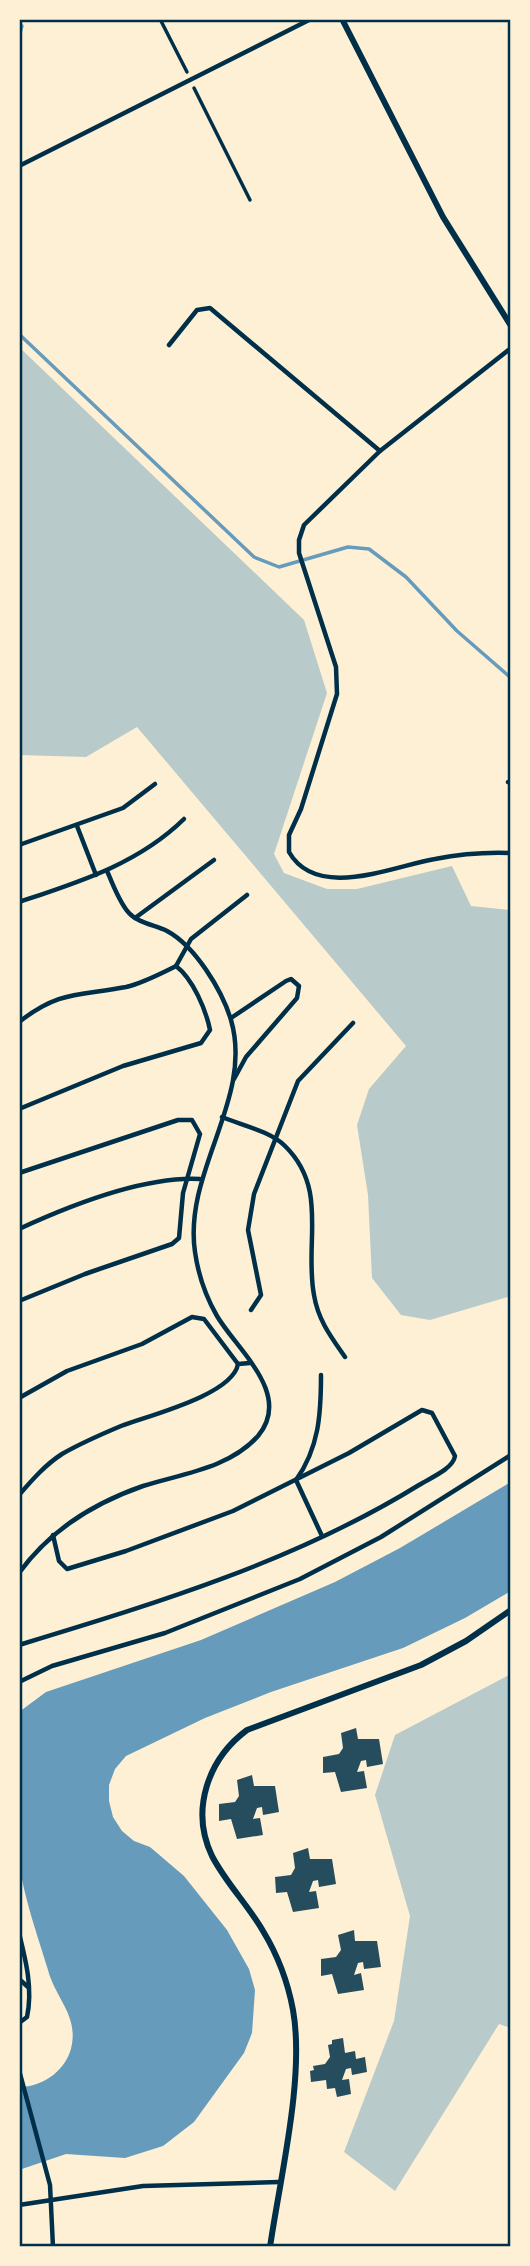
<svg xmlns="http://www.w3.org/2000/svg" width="530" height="2266" viewBox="0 0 530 2266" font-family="Quicksand,sans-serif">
<rect width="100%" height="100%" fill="#fdf0d5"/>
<!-- green -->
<g fill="#b9caca">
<polygon points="19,347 304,620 327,693 274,854 284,873 327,889 357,889 452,866 471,906 511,910 511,1296 430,1320 401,1315 372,1278 368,1195 357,1125 369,1089 406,1046 137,727 86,757 19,755"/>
<polygon points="511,1674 511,2028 499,2024 395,2191 344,2152 394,2021 410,1916 375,1795 395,1735"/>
</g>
<!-- water -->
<path fill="#669bbc" d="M511,1482V1591L465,1618L403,1648L271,1692L205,1718L126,1756L115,1769L109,1785V1801L113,1817L122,1831L134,1841L150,1847L184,1876L227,1930L249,1969L255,1990L252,2033L244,2053L194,2122L163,2146L125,2158L66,2154L19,2170V2087C44,2087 68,2069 72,2044C77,2014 55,1997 48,1970C38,1937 23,1895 19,1861C14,1812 19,1761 19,1712L46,1692L201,1640L335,1582L400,1548Z"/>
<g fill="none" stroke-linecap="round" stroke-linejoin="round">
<!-- stream -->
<g stroke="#669bbc" stroke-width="3.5">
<polyline points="19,24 22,26 19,36"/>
<polyline points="19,334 254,557 279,567 348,547 369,549 406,577 457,631 511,678"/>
<polyline points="19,1459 19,1466"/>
</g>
</g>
<!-- building -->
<g fill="#264d5e">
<polygon points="356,1728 358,1739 379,1739 383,1764 367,1767 366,1760 361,1761 357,1772 364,1771 367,1788 341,1792 335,1772 323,1773 323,1757 339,1754 343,1748 341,1733"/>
<polygon points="252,1775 254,1786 275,1786 279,1812 263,1815 262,1807 257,1808 253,1819 260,1818 263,1835 237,1839 231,1819 219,1821 219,1804 235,1802 239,1796 237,1780"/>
<polygon points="308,1848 310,1859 332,1859 336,1884 319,1887 318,1880 313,1881 309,1892 316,1891 319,1908 293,1912 287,1892 276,1893 275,1877 291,1875 295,1868 293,1853"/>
<polygon points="354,1930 355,1941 377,1941 381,1967 364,1969 363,1962 358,1963 354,1975 361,1973 364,1990 338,1994 332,1974 321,1976 321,1959 336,1957 341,1950 338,1935"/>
<polygon points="343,2038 345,2053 355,2051 356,2059 365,2057 367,2072 352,2075 351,2068 346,2069 342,2080 349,2079 351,2094 337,2097 335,2088 327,2089 326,2080 311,2082 310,2071 314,2070 313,2066 325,2064 330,2057 328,2045 332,2044 332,2040"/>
</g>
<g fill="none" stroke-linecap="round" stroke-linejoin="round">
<!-- pedestrian -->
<g stroke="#003049" stroke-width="3.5">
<polyline points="160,19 187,72"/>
<polyline points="194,88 250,200"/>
</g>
<!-- minor -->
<g stroke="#003049" stroke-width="4.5">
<polyline points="19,166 311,19"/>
<polyline points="169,345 197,310 210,308 380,451 511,348"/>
<path d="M380,451L304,525L299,540V553L336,667L337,694L301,809L289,835V852C317,901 393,866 435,859C460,854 485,852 511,853"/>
<polyline points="508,782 511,783"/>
<polyline points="77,826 96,875"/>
<polyline points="19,845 123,808 155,784"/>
<path d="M19,902C79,882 138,864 184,819"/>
<polyline points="135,918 214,860"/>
<polyline points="231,1018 286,981 291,979 299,986 297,998 246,1057 234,1079"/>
<path d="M19,1022C60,990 79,996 126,987C143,983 160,974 176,966L191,939L247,895"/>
<path d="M19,1109L123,1066L201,1043L210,1030C206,1010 193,979 176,966"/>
<path d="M222,1117C241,1125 270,1131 285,1146C329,1189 304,1243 314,1295C318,1320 331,1337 345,1357"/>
<polyline points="19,1173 178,1120 192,1120 200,1134 183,1193 179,1238 172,1244 85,1274 19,1301"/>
<path d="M19,1229C71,1205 143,1176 200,1179"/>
<polyline points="251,1310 261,1295 248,1230 254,1194 298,1081 353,1023"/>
<path d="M321,1375C321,1414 319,1448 296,1480L322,1536"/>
<polyline points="19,1398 67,1371 142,1344 192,1317 204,1319 238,1364"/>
<path d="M19,1495C32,1480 45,1465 62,1454C81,1443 102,1434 121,1426C147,1416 233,1395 238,1364L250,1363"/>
<path d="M19,1573C50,1530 94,1503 143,1486C181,1474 230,1468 258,1436C293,1394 237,1350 217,1316C206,1297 198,1273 195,1252C183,1171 254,1099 231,1020C222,990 195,946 167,931C155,925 138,923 129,913C119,902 113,884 107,871"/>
<path d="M19,1645C157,1603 296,1561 419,1485C430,1478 453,1469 455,1456L432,1413L422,1410L349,1453L233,1511L126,1551L67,1569L59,1561L53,1535"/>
<polyline points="19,1682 52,1666 165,1633 300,1579 381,1537 511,1455"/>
<path d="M19,1933C26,1961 33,1989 27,2017L19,2023"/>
<polyline points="19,1979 28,1987"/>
<polyline points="19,2070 50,2185 53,2247"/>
<polyline points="19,2205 143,2186 279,2182"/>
</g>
<!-- tertiary -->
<g stroke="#003049" stroke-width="6">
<polyline points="342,19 443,217 511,326"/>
<path d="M270,2247C280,2178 305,2077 293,2010C288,1983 277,1954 263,1931C248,1905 226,1883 212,1856C190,1810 208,1759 247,1730L421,1665L466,1641L511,1610"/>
</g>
</g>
<!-- border -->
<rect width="530" height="2266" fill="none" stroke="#fdf0d5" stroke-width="42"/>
<rect x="21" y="21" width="488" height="2224" fill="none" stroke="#003049" stroke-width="2.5"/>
</svg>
